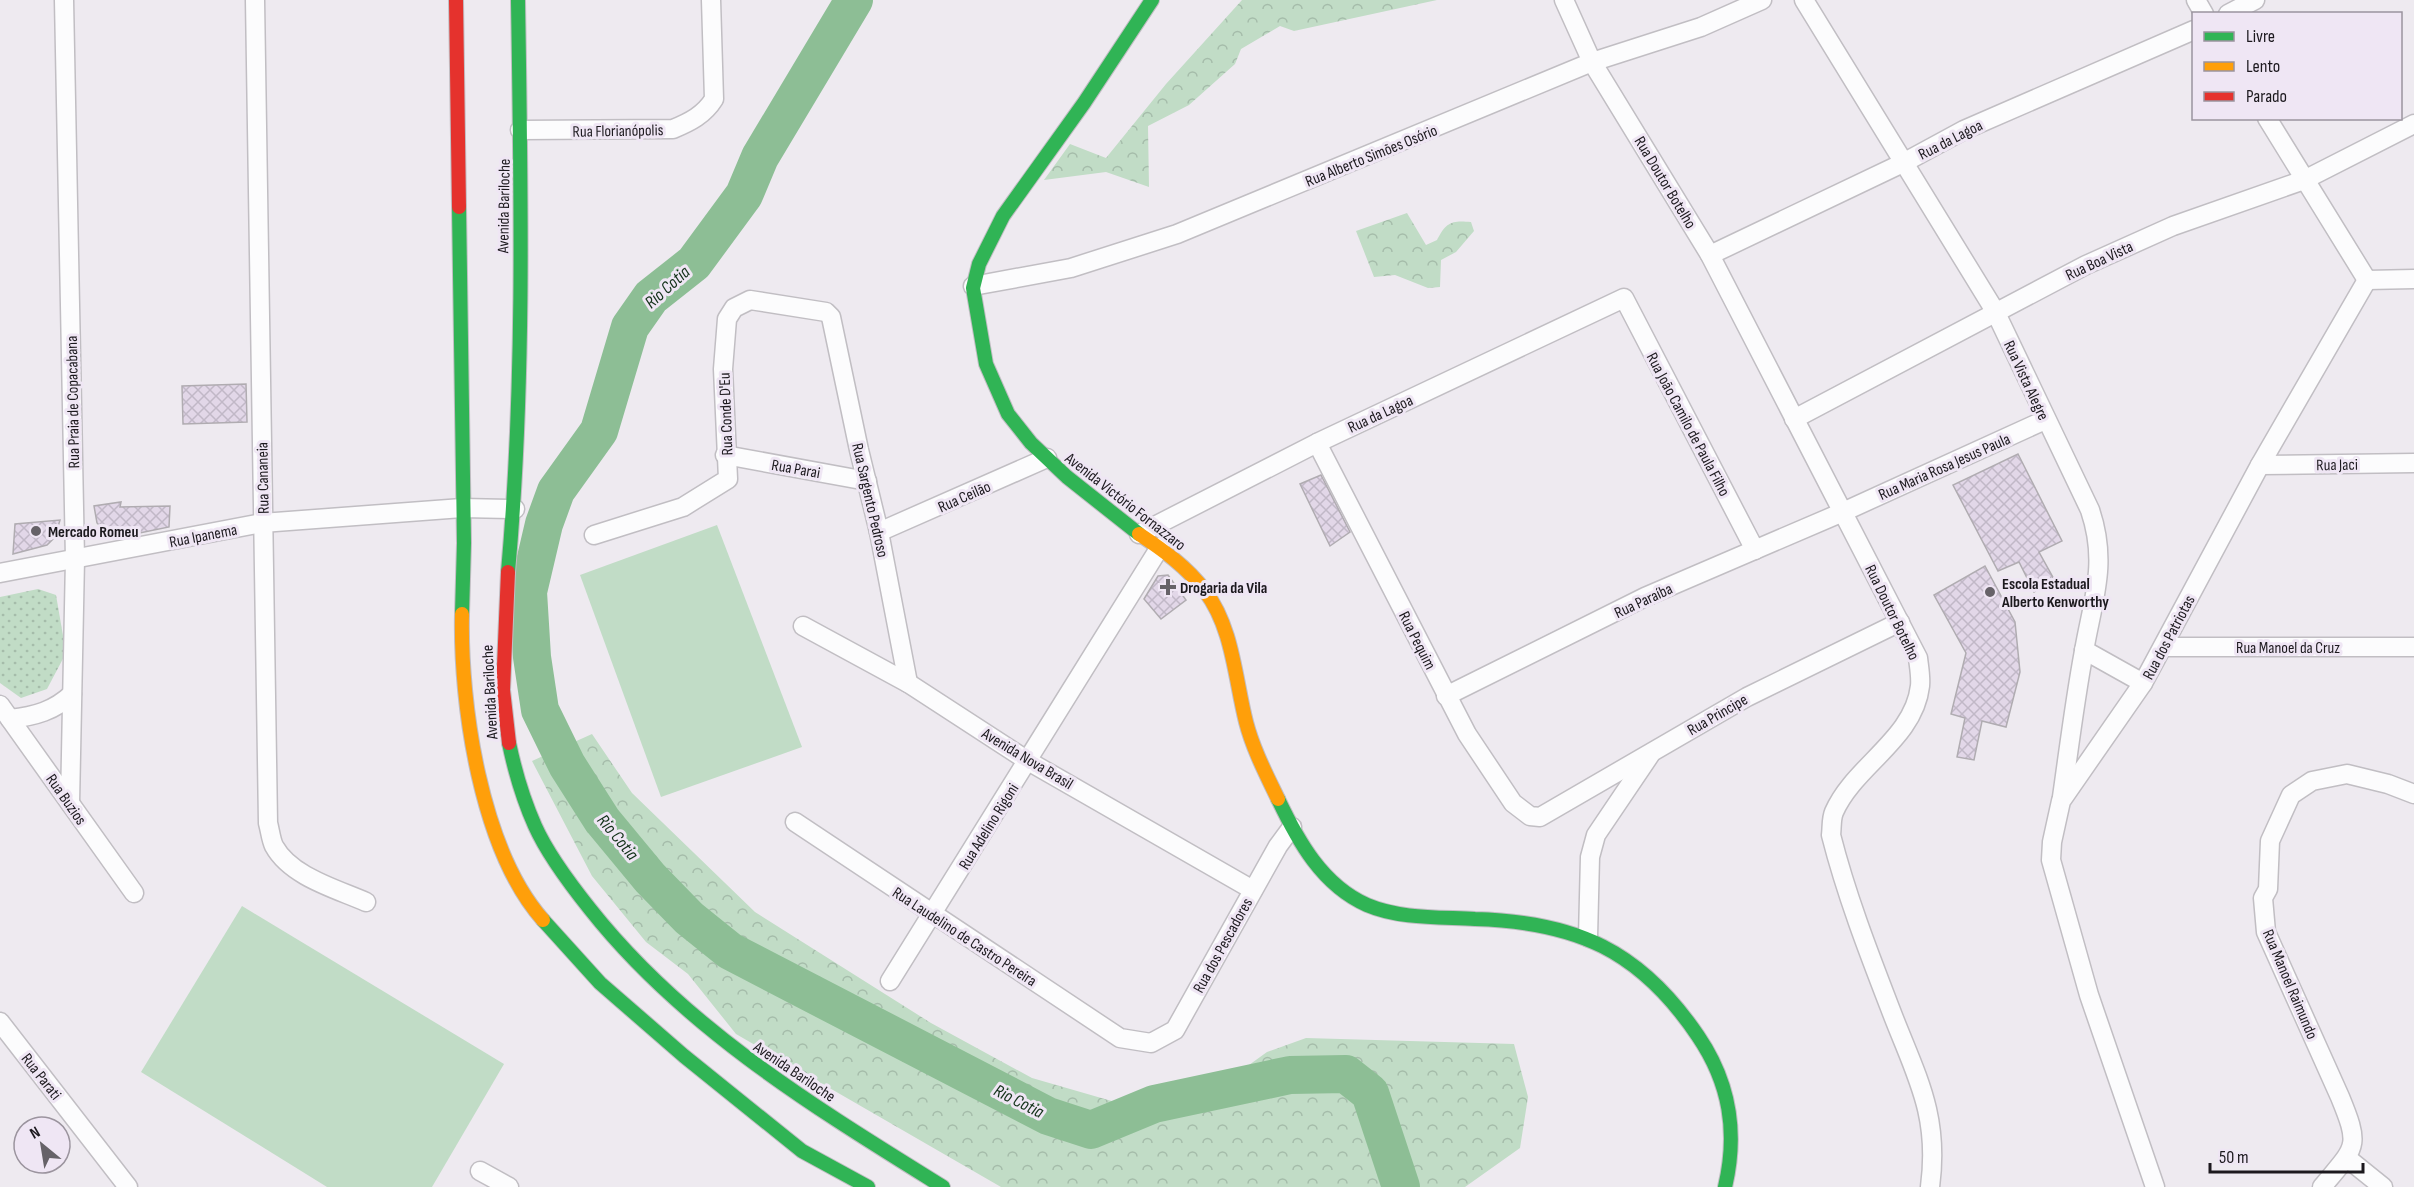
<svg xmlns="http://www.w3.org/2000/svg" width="2414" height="1187" viewBox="0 0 2414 1187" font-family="'Sofia Sans Condensed',sans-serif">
<defs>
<pattern id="green-dots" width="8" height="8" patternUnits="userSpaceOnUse" patternTransform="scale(1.5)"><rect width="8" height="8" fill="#c1dcc6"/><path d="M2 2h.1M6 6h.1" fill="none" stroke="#a5bcaa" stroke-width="1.8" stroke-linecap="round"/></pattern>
<pattern id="forest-crowns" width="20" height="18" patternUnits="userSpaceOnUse" patternTransform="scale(1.5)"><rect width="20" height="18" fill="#c1dcc6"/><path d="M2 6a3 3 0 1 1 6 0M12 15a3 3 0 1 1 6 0" fill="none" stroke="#a5bcaa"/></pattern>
<pattern id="building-cross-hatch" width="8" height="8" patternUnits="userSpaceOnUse" patternTransform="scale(1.5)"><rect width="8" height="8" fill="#e2d7e8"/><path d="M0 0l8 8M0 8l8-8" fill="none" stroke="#c1b8c7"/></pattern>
</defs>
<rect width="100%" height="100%" fill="#eeeaf0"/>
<!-- green -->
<polygon fill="url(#green-dots)" points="38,589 56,595 66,653 47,689 21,698 0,683 0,597"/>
<!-- forest -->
<g fill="url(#forest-crowns)">
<polygon points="1242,0 1437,0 1294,31 1280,26 1241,49 1235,64 1189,105 1148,126 1149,187 1106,172 1044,180 1070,144 1106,158 1166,84"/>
<path d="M1407,213L1426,245L1437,240C1446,222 1452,220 1471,222L1474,231L1456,252L1441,260L1440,287L1428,288L1395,275L1374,277L1356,231Z"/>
<polygon points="592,734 632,793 755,912 931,1023 1032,1078 1174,1119 1267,1052 1306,1038 1514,1044 1528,1097 1520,1148 1465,1187 1001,1187 736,1034 688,974 646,942 592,876 532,761"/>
</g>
<!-- pitch -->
<g fill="#c1dcc6">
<polygon points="717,525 802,747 661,797 580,575"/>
<polygon points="242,906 504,1064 432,1187 327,1187 141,1072"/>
</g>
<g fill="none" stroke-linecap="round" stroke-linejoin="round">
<!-- river -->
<polyline stroke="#8dbe95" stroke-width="38" points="854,0 760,157 744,195 694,263 651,297 630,327 599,431 556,491 544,524 528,592 532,657 540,710 567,765 602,820 650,878 689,918 730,951 1048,1116 1091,1130 1154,1104 1290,1075 1346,1074 1370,1093 1401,1187"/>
</g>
<!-- building -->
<g fill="url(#building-cross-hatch)" stroke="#b0acb1" stroke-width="1.5">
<polygon points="246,384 247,422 183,424 182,386"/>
<polygon points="2018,454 2062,541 2039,552 2055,581 2034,592 2019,562 1998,571 1953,485"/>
<polygon points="1321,475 1350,532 1330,546 1300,484"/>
<polygon points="121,502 120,507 170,506 169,527 125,536 108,534 97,523 94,506"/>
<polygon points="60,520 55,537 47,545 13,554 15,524"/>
<polygon points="1985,566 2015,622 2020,672 2006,727 1982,721 1974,760 1957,757 1965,718 1951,714 1966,653 1934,595"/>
<polygon points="1168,575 1186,600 1161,619 1144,599 1158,576"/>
</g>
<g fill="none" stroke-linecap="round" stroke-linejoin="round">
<defs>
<g id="street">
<polyline points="64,0 75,559 70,803"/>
<path d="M255,0L268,823C270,830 271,840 274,846C291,877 337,889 366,902"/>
<path d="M1564,0L1592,62L1710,255L1918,658C1919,667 1921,677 1920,686C1914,739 1854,766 1834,812C1831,819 1832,828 1831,835C1846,894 1868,951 1890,1008C1915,1074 1940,1113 1930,1187"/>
<path d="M1804,0L1995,311L2090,510C2108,563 2093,599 2084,651C2075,699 2069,748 2062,797"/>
<polyline points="2196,0 2204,14"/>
<polyline points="2228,14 2255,0"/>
<polyline points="2267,118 2367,280"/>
<path d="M520,130L673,129C690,122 704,115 714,99L711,0"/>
<polyline points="1710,255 1905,162 1964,130 2194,30"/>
<polyline points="2367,280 2414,279"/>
<polyline points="973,286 1071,268 1177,234 1592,62 1701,27 1762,0"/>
<polyline points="1794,419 2086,265 2173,226 2304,180 2414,124"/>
<polyline points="1317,443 1467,734 1513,803 1530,816 1540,817 1747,697 1900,622"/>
<polyline points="725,455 867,481"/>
<polyline points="2260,465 2414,463"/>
<polyline points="879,532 1047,458"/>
<polyline points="1139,534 1317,443 1624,298 1755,550"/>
<polyline points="594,535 683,507 728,479 723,369 727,319 734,308 750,300 826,312 831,317 859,450 879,532 908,683"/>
<polyline points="0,573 262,523 462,508 515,509"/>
<polyline points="803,626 908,683 1028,761 1253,890"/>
<polyline points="2163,647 2414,647"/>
<polyline points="2084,650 2143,683"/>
<polyline points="1446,696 1645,597 1843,512 2045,420"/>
<polyline points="0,705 134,893"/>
<path d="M10,719C35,716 54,711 72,694"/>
<polyline points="795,822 1120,1038 1151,1043 1175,1030 1278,846 1292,827"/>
<polyline points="1588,937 1590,857 1596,835 1650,755"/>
<polyline points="890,981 1160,547"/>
<polyline points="0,1022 128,1187"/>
<polyline points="2347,1158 2383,1187"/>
<polyline points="480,1171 509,1187"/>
<polyline points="2155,1187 2089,995 2051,860 2052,842 2061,801 2143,683 2260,465 2367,280"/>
<path d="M2322,1187C2356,1146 2361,1148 2340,1097L2266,932L2263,898L2268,889L2270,841L2291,795L2312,781L2347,774L2388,784L2414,794"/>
</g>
<g id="fast">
<polyline points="459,207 464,543 462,614"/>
<polyline points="1139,534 1067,477 1031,443 1008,414 986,364 973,288 979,264 1003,216 1084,103 1152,0"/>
<path d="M508,572C525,382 521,190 518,0"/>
<path d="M509,743C515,772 523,799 535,826C548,855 570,884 590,909C684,1028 816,1108 943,1187"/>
<path d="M1278,799C1298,841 1322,885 1367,905C1400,919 1439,917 1475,919C1576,922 1640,950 1698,1036C1730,1083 1738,1132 1725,1187"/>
<polyline points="543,920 600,983 684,1056 802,1151 868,1187"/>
</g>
<g id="slow">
<path d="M1139,534C1163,550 1187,567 1205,591C1233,628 1235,679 1246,722C1253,749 1266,774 1278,799"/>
<path d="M462,614C460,705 481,850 543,920"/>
</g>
<g id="jam">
<polyline points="456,0 459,207"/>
<polyline points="508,572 503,690 509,743"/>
</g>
</defs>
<!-- street casing -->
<use href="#street" stroke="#c1bec3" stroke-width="21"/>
<!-- fast casing -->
<use href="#fast" stroke="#c1bec3" stroke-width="16"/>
<!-- slow casing -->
<use href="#slow" stroke="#c1bec3" stroke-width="16"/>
<!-- jam casing -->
<use href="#jam" stroke="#c1bec3" stroke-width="16"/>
<!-- street -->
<use href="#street" stroke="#fcfcfd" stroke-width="18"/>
<!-- fast -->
<use href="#fast" stroke="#30b455" stroke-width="14"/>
<!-- slow -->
<use href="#slow" stroke="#ff9f0a" stroke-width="14"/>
<!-- jam -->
<use href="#jam" stroke="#e5322d" stroke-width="14"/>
</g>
<!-- markers -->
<g fill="#666268" stroke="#efe6f4" stroke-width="2">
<circle cx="36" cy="531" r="6"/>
<path d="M1165 578h6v6h6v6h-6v6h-6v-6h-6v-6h6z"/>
<circle cx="1990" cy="592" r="6"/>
</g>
<g text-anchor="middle" stroke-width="6" stroke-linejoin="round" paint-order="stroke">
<!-- street labels -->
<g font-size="16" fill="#1c191e" stroke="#efe6f4">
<text transform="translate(618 130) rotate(-1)" y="6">Rua Florianópolis</text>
<text transform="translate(1950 139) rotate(-27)" y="6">Rua da Lagoa</text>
<text transform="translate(1371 155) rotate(-22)" y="6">Rua Alberto Simões Osório</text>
<text transform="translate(1666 182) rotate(59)" y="6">Rua Doutor Botelho</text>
<text transform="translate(503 206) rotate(-89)" y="6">Avenida Bariloche</text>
<text transform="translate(2099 260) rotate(-25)" y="6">Rua Boa Vista</text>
<text transform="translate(2027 380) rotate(65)" y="6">Rua Vista Alegre</text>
<text transform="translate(72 402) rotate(-91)" y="6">Rua Praia de Copacabana</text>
<text transform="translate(1380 413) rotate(-25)" y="6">Rua da Lagoa</text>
<text transform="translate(725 414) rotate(-92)" y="6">Rua Conde D'Eu</text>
<text transform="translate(1689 424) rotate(62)" y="6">Rua João Camilo de Paula Filho</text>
<text transform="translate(2337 464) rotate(-1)" y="6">Rua Jaci</text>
<text transform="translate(1944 466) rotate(-24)" y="6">Rua Maria Rosa Jesus Paula</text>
<text transform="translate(796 468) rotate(10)" y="6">Rua Parai</text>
<text transform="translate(262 478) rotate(-91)" y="6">Rua Cananeia</text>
<text transform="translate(964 496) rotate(-24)" y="6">Rua Ceilão</text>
<text transform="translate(871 500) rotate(77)" y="6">Rua Sargento Pedroso</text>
<text transform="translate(1126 501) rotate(38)" y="6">Avenida Victório Fornazzaro</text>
<text transform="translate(203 535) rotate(-11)" y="6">Rua Ipanema</text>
<text transform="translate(1643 600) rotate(-25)" y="6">Rua Paraíba</text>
<text transform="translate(1893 612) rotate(64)" y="6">Rua Doutor Botelho</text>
<text transform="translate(2168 637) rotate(-62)" y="6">Rua dos Patriotas</text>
<text transform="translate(1418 640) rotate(63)" y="6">Rua Pequim</text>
<text x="2288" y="653">Rua Manoel da Cruz</text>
<text transform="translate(489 692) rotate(-93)" y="6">Avenida Bariloche</text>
<text transform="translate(1717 714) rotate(-30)" y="6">Rua Principe</text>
<text transform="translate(1028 758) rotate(31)" y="6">Avenida Nova Brasil</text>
<text transform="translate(67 799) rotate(55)" y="6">Rua Buzios</text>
<text transform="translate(988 826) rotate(-58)" y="6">Rua Adelino Rigoni</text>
<text transform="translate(965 936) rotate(33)" y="6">Rua Laudelino de Castro Pereira</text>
<text transform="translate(1222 945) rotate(-61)" y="6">Rua dos Pescadores</text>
<text transform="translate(2291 984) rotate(67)" y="6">Rua Manoel Raimundo</text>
<text transform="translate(795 1071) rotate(34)" y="6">Avenida Bariloche</text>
<text transform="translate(42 1076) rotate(52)" y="6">Rua Parati</text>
</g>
<!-- poi labels -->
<g font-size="16" font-weight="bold" fill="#1c191e" stroke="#efe6f4" text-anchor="start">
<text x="48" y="537">Mercado Romeu</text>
<text x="2002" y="589">Escola Estadual<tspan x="2002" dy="18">Alberto Kenworthy</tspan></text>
<text x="1180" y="593">Drogaria da Vila</text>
</g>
<!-- water labels -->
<g font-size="18" font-style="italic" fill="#123118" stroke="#efe6f4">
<text transform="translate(667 287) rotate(-42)" y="6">Rio Cotia</text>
<text transform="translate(618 837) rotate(50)" y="6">Rio Cotia</text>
<text transform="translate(1019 1101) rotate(27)" y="6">Rio Cotia</text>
</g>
</g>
<!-- legend -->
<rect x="2192" y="12" width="210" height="108" fill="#efe6f4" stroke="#9b949e" stroke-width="1.5"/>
<rect x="2204" y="32" width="30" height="9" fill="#30b455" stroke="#9b949e" stroke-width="1.5"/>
<text x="2246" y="42" font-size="18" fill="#1c191e">Livre</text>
<rect x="2204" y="62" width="30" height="9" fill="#ff9f0a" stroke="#9b949e" stroke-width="1.5"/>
<text x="2246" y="72" font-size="18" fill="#1c191e">Lento</text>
<rect x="2204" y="92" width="30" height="9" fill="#e5322d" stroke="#9b949e" stroke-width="1.5"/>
<text x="2246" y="102" font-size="18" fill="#1c191e">Parado</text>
<!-- north arrow -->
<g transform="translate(42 1145) rotate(330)"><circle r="28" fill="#efe6f4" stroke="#9b949e" stroke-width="1.5"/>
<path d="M0-4.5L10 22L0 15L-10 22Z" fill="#666268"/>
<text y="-9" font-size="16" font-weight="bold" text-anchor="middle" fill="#1c191e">N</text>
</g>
<!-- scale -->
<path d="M2210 1163v9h153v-9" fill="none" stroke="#1c191e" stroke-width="3"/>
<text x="2219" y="1163" font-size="18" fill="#1c191e" stroke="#efe6f4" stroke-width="4.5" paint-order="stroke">50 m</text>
</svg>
